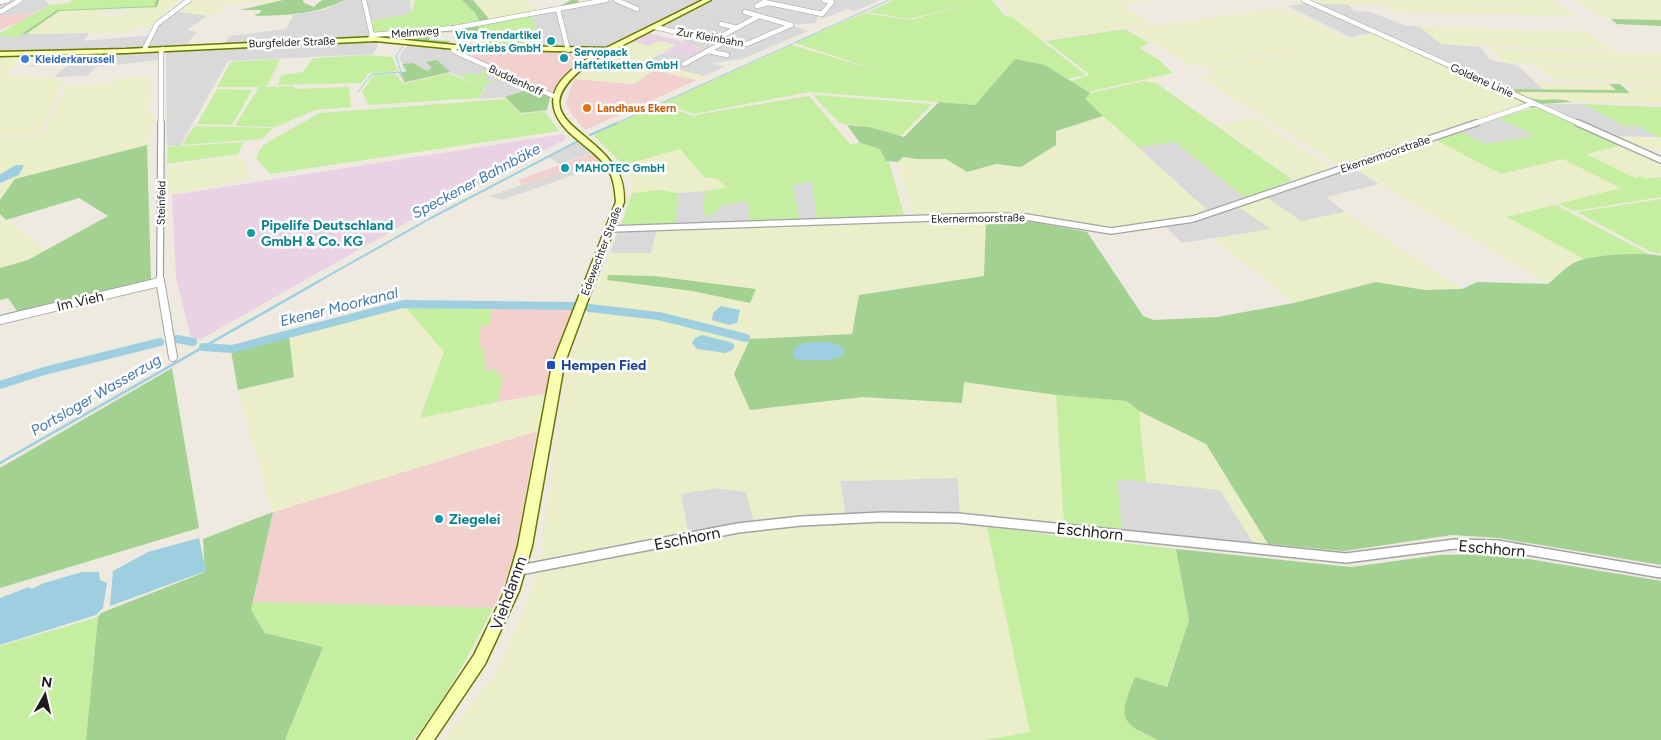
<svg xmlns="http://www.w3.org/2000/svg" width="1661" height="740" viewBox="0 0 1661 740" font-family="Figtree,sans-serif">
<rect width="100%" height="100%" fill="#eeeae0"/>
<!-- residential -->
<g fill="#dad9d9">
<polygon points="0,0 44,0 50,5 34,13 0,16"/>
<polygon points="344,0 410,0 411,13 372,21 373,34 368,38 224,44 230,36 286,29 294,15 325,10"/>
<polygon points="613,0 703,0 607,47 538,47 532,15"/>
<polygon points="715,0 875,0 878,1 854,11 847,9 820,20 829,8 824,7 815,23 791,25 808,31 742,59 712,63 725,67 703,76 645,61 666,52 692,58 706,50 682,41 693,37 664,26"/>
<polygon points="1309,3 1348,4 1354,11 1371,12 1403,25 1420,27 1441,44 1481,47 1490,60 1517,65 1544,90 1504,89 1377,32 1350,37 1287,6"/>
<polygon points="175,11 207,16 187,30 197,32 185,46 0,52 0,36 18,37 22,34 89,33 84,41 152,35 162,21"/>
<polygon points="376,40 378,46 373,54 228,61 180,146 167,146 166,51"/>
<polygon points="408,45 447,48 532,88 504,97 478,99 486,89 450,72 404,83 398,73 405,71 399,56"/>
<polygon points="158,51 158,60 96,67 87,76 54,77 70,63 29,67 44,56"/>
<polygon points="1544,104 1582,104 1624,126 1638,126 1656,137 1610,136"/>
<polygon points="1498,118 1536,136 1515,141 1501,141 1485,144 1461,132"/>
<polygon points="579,142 593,153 558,164 549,157"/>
<polygon points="1175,142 1245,198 1207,210 1138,147"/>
<polygon points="601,159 605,164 502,200 489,196"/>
<polygon points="1353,168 1379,184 1326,197 1345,212 1301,221 1266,197"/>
<polygon points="812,182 817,219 799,219 793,184"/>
<polygon points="705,191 704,215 713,215 722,205 748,201 749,221 676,224 678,193"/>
<polygon points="1239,207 1271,229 1182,243 1166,227 1192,222"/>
<polygon points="657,229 651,253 610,253 618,231"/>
<polygon points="958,478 960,513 845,513 840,481"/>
<polygon points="1117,478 1220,490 1254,544 1122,530"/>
<polygon points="717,488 746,492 754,522 688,533 681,494"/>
</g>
<!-- commercial -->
<g fill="#f1d0ce">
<polygon points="34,13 25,20 0,30 0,16"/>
<polygon points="474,49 573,51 594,54 578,64 565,75 552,94 472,56"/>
<polygon points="654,70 697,80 585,130 571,113 566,102 574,79 634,84"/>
<polygon points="593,153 601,159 522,185 518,180"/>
<polygon points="491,306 574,308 563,336 547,394 498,402 503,375 496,375 497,369 486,371 483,347 479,348 480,327 490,325"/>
<polygon points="537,431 515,554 507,578 493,608 253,602 273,512"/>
</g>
<!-- industrial -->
<g fill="#e8d2e3">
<polygon points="649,33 696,45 695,47 707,50 692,58 664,51 675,45 660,41 648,46 632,41"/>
<polygon points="563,134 566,139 429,210 201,339 191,339 176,277 172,195"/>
</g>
<!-- farmland -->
<g fill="#ebefc9">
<polygon points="159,0 178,0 151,26 121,32 26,34 59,11 110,9 100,12 102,16 123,15 130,8 157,7"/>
<polygon points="197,0 283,0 279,2 190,4"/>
<polygon points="473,0 527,0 537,11 490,20"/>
<polygon points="1000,0 1148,0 1122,5 1151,24 1040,39 1012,17"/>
<polygon points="1319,0 1552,0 1574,16 1393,12 1386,5 1321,4"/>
<polygon points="1577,0 1657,0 1661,2 1661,20 1602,18"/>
<polygon points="186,5 226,5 214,14 202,15 177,11"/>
<polygon points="1282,8 1347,39 1204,67 1198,63 1190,65 1131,29"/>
<polygon points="1420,27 1586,32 1614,50 1441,44"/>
<polygon points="1374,34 1525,103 1338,165 1201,77 1216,74 1207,68"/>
<polygon points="632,41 648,46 660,41 676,45 646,61 703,76 697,80 654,70 634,84 574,79 594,61"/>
<polygon points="1490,48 1661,54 1661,68 1505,63 1495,57 1502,56"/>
<polygon points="0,55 23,56 0,81"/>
<polygon points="1535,65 1661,70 1661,84 1553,80"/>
<polygon points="4,76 64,79 42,131 34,135 0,135 0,83"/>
<polygon points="152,76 146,114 154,113 147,145 16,179 0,200 0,183 8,181 11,168 0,174 0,136 36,136 45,131 67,85 113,84 116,79"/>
<polygon points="1536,83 1609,84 1617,90 1544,90"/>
<polygon points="1624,84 1661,86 1661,103 1534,100 1516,92 1633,93"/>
<polygon points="1103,116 1207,210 1184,217 1112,228 1013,213 912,215 898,162 903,157 916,159 946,159 967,172 996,164 1009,167 1055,131"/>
<polygon points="1254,117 1331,168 1296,180 1219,126"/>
<polygon points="1616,138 1661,138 1661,148 1639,148"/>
<polygon points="1436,140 1501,175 1563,159 1622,189 1558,204 1508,178 1556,205 1508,217 1586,260 1573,263 1548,284 1353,168"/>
<polygon points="1623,145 1661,163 1661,177 1646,179 1640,176 1635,178 1585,154"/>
<polygon points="680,148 704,177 717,179 727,189 678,193 660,190 632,193 632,183 623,165"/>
<polygon points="240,155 252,178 169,195 167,166"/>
<polygon points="1266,197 1301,221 1345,212 1462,289 1425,290 1376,282 1294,303 1214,239 1271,229 1239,207"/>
<polygon points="0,214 6,220 46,250 28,260 0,268"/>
<polygon points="986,221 984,276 859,294 852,334 750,339 750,410 863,397 962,403 964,382 1056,395 1064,523 960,513 958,478 840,481 845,513 754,522 746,492 717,488 681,494 688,533 540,560 566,371 610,253 651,253 657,229 870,222"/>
<polygon points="404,305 444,352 420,418 547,394 537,431 273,512 238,390 294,377 289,336"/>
<polygon points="1139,411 1206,444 1268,544 1254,544 1220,490 1146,482"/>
<polygon points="917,522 987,527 1030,733 984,740 443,740 498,671 539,572 757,530 818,525"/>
</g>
<!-- grass -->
<g fill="#c5eea1">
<polygon points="72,0 156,0 154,6 57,10 18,37 0,36 0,33 50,5 70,3"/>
<polygon points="415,0 462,0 476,14 480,22 373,34 372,21 411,13"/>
<polygon points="894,0 992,0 1005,16 1012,17 1086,75 1067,79 1045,65 1015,60 975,105 809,92 694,114 662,103 792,45 882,72 795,43 864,13 910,20 977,2 909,19 868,12"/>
<polygon points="532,15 538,47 485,46 477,25"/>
<polygon points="1125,29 1149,43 1140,48 1159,60 1173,73 1087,92 1071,81 1090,75 1046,41"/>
<polygon points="368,55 392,57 398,71 369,73 362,83 278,85 281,75 303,72 313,58"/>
<polygon points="280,59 267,86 261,87 294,86 295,89 349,87 351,107 315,110 276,127 235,126 259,87 217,87 231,62"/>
<polygon points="488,69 497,75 491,74 484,79 490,82 501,76 504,78 481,86 485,89 478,98 369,105 362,92 374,74 396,74 403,84 449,73 474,84 460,76 476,71 472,73 479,76 484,74 479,72"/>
<polygon points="1144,81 1156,83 1293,180 1245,198 1175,142 1138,147 1084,99 1090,93"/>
<polygon points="217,89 252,90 232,125 197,124"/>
<polygon points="813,95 816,95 932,104 900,137 869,127 839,123"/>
<polygon points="809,96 850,144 860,143 880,149 886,161 889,162 904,215 817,219 812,182 793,184 799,219 749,221 748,201 722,205 713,215 703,215 705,191 727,188 717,179 704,177 680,149 623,165 593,135 659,104 696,117 695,115"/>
<polygon points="506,99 521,114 544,111 559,131 270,174 256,158 263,145 320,113"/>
<polygon points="1582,104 1661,107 1661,137 1656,137 1638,126 1624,126"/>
<polygon points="1538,107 1623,145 1586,154 1635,178 1640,176 1646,179 1661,177 1661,197 1574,211 1558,204 1621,188 1563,159 1501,174 1436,140 1461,132 1485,144 1535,136 1498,118"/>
<polygon points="194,126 273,128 262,139 182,145"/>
<polygon points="244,142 238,154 167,164 168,147"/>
<polygon points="660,190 678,193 676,224 621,225 632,193"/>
<polygon points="1661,199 1661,254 1649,251 1577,212"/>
<polygon points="1556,205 1649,254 1609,255 1586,260 1507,217"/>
<polygon points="404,305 491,306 490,325 480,327 479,348 483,347 486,371 497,369 496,375 503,375 498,402 420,418 444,352"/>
<polygon points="1056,395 1127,401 1139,411 1146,482 1117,479 1122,530 1064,523"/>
<polygon points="987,527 1176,549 1189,620 1166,687 1135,677 1139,732 1158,740 984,740 1030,732"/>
<path d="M253,602L493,608C469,655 446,699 413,740H285L323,647L265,633L251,610Z"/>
<polygon points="98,617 86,740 0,740 0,646"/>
</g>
<!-- forest -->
<g fill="#a2d191">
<polygon points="156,0 159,0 157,7 59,11 26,34 22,34 57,10 154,6"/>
<path d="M283,0H303L304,3L314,7L322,0H344C317,14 289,15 259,16L254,15L260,13L261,10H240Z"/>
<path d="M462,0H473L490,20L560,6L571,0H579L576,5L478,26L480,31C463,35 448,28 430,36L429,40L451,41L443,45L416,42L411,36L421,34L419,30L480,22L476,14Z"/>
<polygon points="1611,19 1661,20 1661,26 1617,24"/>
<path d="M1374,34H1378L1500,89L1616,90L1609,84H1620L1630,93L1518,92C1539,106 1552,95 1572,102L1540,104L1538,107L1531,108L1521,105L1524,103Z"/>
<polygon points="1015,59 1045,65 1090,93 1085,99 1103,116 1056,131 1056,145 1021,167 996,164 967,172 946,159 916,159 903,157 898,162 886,161 880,149 860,143 847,125 869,127 904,137 939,102 975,105"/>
<polygon points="437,60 450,72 405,82 400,73 407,71 402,64 413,63 427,71 432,68 426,62"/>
<polygon points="532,88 550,97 547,110 521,113 505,97"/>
<polygon points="147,145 151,280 17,311 8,298 0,300 0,268 28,260 108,216 79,198 6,220 0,214 0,200 15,179"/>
<path d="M986,221L1033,222L1087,232L1143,316L1154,320L1217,317L1294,303L1376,282L1425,290L1462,289L1477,282L1548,284C1555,278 1563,270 1572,264C1589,254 1642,252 1661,256V565L1498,538L1452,535L1344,551L1268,544L1206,444L1139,411L1127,401L1056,395L964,382L962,403L863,397L750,410L734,374L750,339L852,334L859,295L984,276Z"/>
<polygon points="608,275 654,276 756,289 750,303 692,291 607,280"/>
<polygon points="289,336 294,377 238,390 231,351"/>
<polygon points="172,368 199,528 0,588 0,468"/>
<polygon points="273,512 251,610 265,633 323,647 285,740 86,740 98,617 101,613 205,572 203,539"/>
<path d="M1176,549L1351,567L1440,555L1499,554L1661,581V740H1158C1116,722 1120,715 1135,677L1167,687L1189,620Z"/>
</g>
<!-- water -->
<g fill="#9dcfe0">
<polygon points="16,165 24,165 19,175 0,183 0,174"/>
<polygon points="721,306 740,310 737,323 729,325 712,320 713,313"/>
<polygon points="702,335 730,342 734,344 734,349 726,353 697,349 692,343 695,338"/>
<path d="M830,342L845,348L842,356C828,363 810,360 795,359L793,354C797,338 816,343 830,342Z"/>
<polygon points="199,538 206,571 110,606 113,571 148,552"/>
<polygon points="82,572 99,572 100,580 107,583 103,608 96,615 0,645 0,598 29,587 31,589 44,583"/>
</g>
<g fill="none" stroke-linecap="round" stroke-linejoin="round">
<!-- stream-far2 -->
<g stroke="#9dcfe0" stroke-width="1">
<polyline points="358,92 372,74 401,72 396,56 403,46"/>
<polyline points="615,124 889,0"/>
</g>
<!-- stream-far1 -->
<g stroke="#9dcfe0" stroke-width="2">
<polyline points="590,135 617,123"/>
<polyline points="1339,166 1352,162"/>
<polyline points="319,281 429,219 578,141"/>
</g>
<!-- stream -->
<polyline stroke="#9dcfe0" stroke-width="2.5" points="0,463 321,280"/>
<!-- canal -->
<g stroke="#9dcfe0" stroke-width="8">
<polyline points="589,308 659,316 679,321"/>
<polyline points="683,322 746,338"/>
<polyline points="177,339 193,342"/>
<polyline points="203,347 232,349 403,304 574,306"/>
<polyline points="0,385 44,371 160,342"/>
</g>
<defs>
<g id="street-far3">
<polyline points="364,0 372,35 370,39"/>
<polyline points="616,0 637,9"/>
<polyline points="1304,0 1580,124"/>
<polyline points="0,2 8,0"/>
<polygon points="764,2 769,3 757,6"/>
<polyline points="769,3 822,14 832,2 824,0"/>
<polyline points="558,9 568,50"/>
<polyline points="0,12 20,0"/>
<polyline points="745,12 759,16"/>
<polyline points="721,24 737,28"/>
<polyline points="655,27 710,40 747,44 791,25"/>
<polyline points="372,35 454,28 606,0"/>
<polyline points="714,40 759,16 791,25"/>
<polyline points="455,47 453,50 458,53 556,97"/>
<polyline points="144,50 157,24 189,0"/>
<polyline points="708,51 727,55"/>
<polyline points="684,64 724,42"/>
<polyline points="161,124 161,52 163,49"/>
<polyline points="1473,124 1534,103"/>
</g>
<g id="street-far2">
<polyline points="1578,123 1661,160"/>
<polyline points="611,229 991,216 1026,217 1111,231 1193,219 1476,123"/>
<polyline points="160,281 161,123"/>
</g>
<g id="street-far1">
<polyline points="160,280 173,357"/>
<polyline points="0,320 160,282"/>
</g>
<polyline id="street" points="520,570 738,528 801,521 882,517 958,518 1346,558 1455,544 1497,545 1661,573"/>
<path id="secondary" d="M703,0H711L592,61C518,116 589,125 616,169C623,179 624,190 624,202L564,365L532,546L519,591L485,664L434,740H417L474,655L505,591L518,546L552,365L616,202C615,190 614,179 608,169C599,155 584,146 572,135C532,98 563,72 599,52L455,49L376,41L125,53L0,56V52L125,49L376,37L455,45L606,48Z"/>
</defs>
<!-- street-far3 casing -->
<use href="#street-far3" stroke="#a3a3a3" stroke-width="5.5"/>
<!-- street-far2 casing -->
<use href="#street-far2" stroke="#a3a3a3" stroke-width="8"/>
<!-- street-far1 casing -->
<use href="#street-far1" stroke="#a3a3a3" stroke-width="10"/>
<!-- street casing -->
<use href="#street" stroke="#a3a3a3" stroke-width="12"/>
<!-- secondary casing -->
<use href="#secondary" stroke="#667600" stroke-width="3"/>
<!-- street-far3 -->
<use href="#street-far3" stroke="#fff" stroke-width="4.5"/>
<!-- street-far2 -->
<use href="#street-far2" stroke="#fff" stroke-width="5.5"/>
<!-- street-far1 -->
<use href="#street-far1" stroke="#fff" stroke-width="8"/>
<!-- street -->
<use href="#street" stroke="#fff" stroke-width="9"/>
<!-- secondary -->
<use href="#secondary" fill="#f8ffae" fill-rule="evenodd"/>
</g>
<!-- markers -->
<g fill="#0f9aa8" stroke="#fff" stroke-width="2">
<circle cx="551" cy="41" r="5"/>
<circle cx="564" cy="58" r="5"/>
<circle cx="565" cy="168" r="5"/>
<circle cx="251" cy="233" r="5"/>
<circle cx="439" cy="519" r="5"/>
</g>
<circle fill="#3f7fe0" stroke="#fff" stroke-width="2" cx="25" cy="59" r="5"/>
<circle fill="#e8710a" stroke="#fff" stroke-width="2" cx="587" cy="108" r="5"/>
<rect fill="#1a4fb4" stroke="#fff" stroke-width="2" x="546" y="360" width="10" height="10" rx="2.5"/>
<g text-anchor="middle" stroke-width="5" stroke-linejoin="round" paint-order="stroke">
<!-- far-street labels -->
<g font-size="11" fill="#1c1c1c" stroke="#fff">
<text transform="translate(415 32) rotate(-5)" y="4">Melmweg</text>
<text transform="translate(710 37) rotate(10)" y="4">Zur Kleinbahn</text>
<text transform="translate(292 42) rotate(-2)" y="4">Burgfelder Straße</text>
<text transform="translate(516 80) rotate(25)" y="4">Buddenhoff</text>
<text transform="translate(1482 80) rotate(24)" y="4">Goldene Linie</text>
<text transform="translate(1385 154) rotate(-19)" y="4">Ekernermoorstraße</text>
<text transform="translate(161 203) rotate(-89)" y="4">Steinfeld</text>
<text transform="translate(978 218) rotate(-1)" y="4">Ekernermoorstraße</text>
<text transform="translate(601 251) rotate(-69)" y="4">Edewechter Straße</text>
</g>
<!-- far-culture labels -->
<g font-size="11" font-weight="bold" fill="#0d838f" stroke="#fff" text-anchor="start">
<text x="541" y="39" text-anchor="end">Viva Trendartikel<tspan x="541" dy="13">Vertriebs GmbH</tspan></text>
<text x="574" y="56">Servopack<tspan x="574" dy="13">Haftetiketten GmbH</tspan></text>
<text x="575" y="172">MAHOTEC GmbH</text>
</g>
<!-- far-shop labels -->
<g font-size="11" font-weight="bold" fill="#366cbe" stroke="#fff" text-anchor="start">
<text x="35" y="63">Kleiderkarussell</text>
</g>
<!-- far-food labels -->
<g font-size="11" font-weight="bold" fill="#c56008" stroke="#fff" text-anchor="start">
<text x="597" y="112">Landhaus Ekern</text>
</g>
<!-- culture labels -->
<g font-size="14" font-weight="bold" fill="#0d838f" stroke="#fff" text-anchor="start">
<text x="261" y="230">Pipelife Deutschland<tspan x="261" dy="16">GmbH &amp; Co. KG</tspan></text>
<text x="449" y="524">Ziegelei</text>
</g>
<!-- street labels -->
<g font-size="14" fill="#1c1c1c" stroke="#fff">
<text transform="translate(80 301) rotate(-13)" y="5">Im Vieh</text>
</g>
<!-- transit labels -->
<g font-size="14" font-weight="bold" fill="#164399" stroke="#fff" text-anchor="start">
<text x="561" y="370">Hempen Fied</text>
</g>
<!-- water labels -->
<g font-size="15" font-style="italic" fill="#4177b3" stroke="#fff">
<text transform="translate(476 181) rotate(-28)" y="5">Speckener Bahnbäke</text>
<text transform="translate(339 307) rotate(-14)" y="5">Ekener Moorkanal</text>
<text transform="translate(96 395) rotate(-30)" y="5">Portsloger Wasserzug</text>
</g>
<!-- near-street labels -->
<g font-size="16" fill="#1c1c1c" stroke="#fff">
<text transform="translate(1090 531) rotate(6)" y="6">Eschhorn</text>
<text transform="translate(687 538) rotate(-11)" y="6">Eschhorn</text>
<text transform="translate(1492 548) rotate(5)" y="6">Eschhorn</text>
<text transform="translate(508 593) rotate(-70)" y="6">Viehdamm</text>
</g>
</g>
<!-- north arrow -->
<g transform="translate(45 695) rotate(8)" stroke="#ffffff" stroke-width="4" paint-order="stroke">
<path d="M0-4L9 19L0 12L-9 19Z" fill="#1c1c1c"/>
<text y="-8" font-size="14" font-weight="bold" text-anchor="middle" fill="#1c1c1c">N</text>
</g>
</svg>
